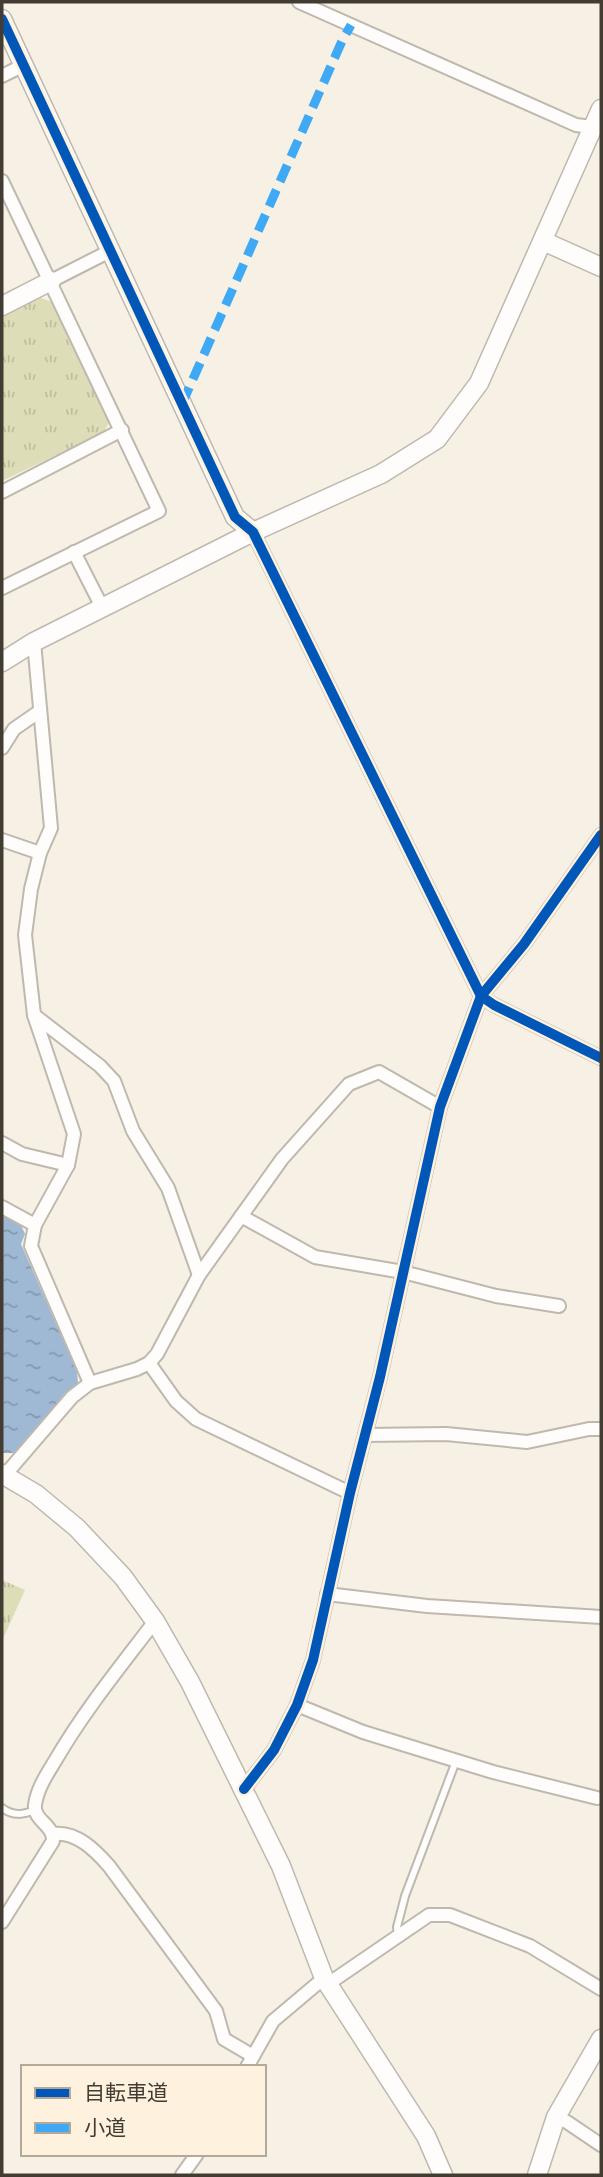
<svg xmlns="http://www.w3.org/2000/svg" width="603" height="2177" viewBox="0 0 603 2177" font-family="Poppins,'Noto Sans JP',sans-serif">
<defs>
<pattern id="park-tufts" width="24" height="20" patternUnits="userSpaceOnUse" patternTransform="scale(1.75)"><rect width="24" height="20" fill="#ddddb8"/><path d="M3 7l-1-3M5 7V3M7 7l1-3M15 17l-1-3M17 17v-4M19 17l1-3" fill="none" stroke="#bfbf9f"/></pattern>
<pattern id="water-ripples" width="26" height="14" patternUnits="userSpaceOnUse" patternTransform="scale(1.75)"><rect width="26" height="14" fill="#9fb9d5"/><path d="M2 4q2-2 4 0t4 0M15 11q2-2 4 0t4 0" fill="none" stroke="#8398ad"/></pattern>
</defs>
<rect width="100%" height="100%" fill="#f7f0e5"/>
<!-- park -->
<g fill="url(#park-tufts)">
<polygon points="39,297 54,303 109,422 104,432 2,481 2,315"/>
<polygon points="2,1580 25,1590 2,1641"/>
</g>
<!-- water -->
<polygon fill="url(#water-ripples)" points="2,1215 21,1225 25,1234 21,1244 77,1371 78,1383 65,1393 16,1453 2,1453"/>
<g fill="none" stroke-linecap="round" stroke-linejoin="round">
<defs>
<g id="lane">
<path d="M2,1808C13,1816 23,1815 35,1810"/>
<polyline points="398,1937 397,1927 405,1896 456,1761"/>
</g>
<g id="street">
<polyline points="299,2 576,125 592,127"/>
<polyline points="2,76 24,65"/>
<polyline points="2,181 159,511 2,588"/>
<polyline points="51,281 112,250"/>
<polyline points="2,492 122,430"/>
<polyline points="253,532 481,996 494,1005 601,1058"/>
<polyline points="74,552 103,609"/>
<polyline points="34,642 51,828 40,853 31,889 25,935 34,1015 74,1134 68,1165 35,1225 31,1246 90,1383"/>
<polyline points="2,748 14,729 40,711"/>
<polyline points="2,840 40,853"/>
<polyline points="34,1015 100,1066 114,1081 133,1131 168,1188 199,1275"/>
<polyline points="2,1143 22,1154 68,1165"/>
<polyline points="2,1207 35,1225"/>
<polyline points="241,1216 315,1257 403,1272 496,1296 559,1306"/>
<polyline points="149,1363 176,1401 196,1419 350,1493"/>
<polyline points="365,1435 446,1434 527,1442 589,1429 601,1429"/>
<polyline points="5,1475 72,1397 90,1383 137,1369 149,1363 157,1354 199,1275 282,1159 349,1084 379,1072 440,1107"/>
<polyline points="327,1594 427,1606 601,1617"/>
<polyline points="297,1705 363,1732 493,1772 597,1798"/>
<polyline points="244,1789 274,1750 297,1705 313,1660 350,1493 380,1377 440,1107 481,996 524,944 601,835"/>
<path d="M54,1834C76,1831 95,1850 109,1866L216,2011L224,2039L253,2056"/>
<path d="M2,1922L53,1841C54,1825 33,1820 35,1805C37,1789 47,1774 55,1761C84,1711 120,1667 155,1621"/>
<polyline points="328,1984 429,1915 450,1915 530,1946 601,1989"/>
<polyline points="247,2067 273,2021 324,1978"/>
<polyline points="556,2117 567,2122 601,2145"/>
<polyline points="182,2175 197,2154"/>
</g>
<g id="secondary">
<polyline points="2,19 235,517 253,532"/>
<polyline points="543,241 601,267"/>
<polyline points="2,306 51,281"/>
<polyline points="2,662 34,642 253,532 381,474 437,439 479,383 601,109"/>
<polyline points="2,1474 36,1494 77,1528 123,1577 155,1621 190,1682 281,1866 324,1978 426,2136 443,2175"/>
<polyline points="537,2175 556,2117 601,2039"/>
</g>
</defs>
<!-- lane casing -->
<use href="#lane" stroke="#beb8af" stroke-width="10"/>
<!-- street casing -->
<use href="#street" stroke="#beb8af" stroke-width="16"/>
<!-- secondary casing -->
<use href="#secondary" stroke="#beb8af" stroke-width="21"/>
<!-- lane -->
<use href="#lane" stroke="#fefdfb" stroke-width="6"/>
<!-- street -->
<use href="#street" stroke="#fefdfb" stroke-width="12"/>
<!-- secondary -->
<use href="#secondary" stroke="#fefdfb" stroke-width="18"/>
<!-- quiet -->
<polyline stroke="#3fa9f5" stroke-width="9" stroke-dasharray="18 9" stroke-linecap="butt" points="182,404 342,41 351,25"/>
<defs>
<g id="cycleway">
<polyline points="2,19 235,517 253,532 481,996 494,1005 601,1058"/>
<polyline points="244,1789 274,1750 297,1705 313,1660 350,1493 380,1377 440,1107 481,996 524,944 601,835"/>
</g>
</defs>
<!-- cycleway casing -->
<use href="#cycleway" stroke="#fef1de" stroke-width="15"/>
<!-- cycleway -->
<use href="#cycleway" stroke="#0057b8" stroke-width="10"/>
</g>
<!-- border -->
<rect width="603" height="2177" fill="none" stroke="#423c32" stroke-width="7"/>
<!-- legend -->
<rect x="21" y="2065" width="245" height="91" fill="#fef1de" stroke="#b3a999" stroke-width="2"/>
<rect x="35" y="2088" width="35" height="10" fill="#0057b8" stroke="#b3a999" stroke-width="2"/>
<text x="84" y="2100" font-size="21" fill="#423c32">自転車道</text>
<rect x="35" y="2123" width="35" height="10" fill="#3fa9f5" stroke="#b3a999" stroke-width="2"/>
<text x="84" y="2135" font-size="21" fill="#423c32">小道</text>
</svg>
